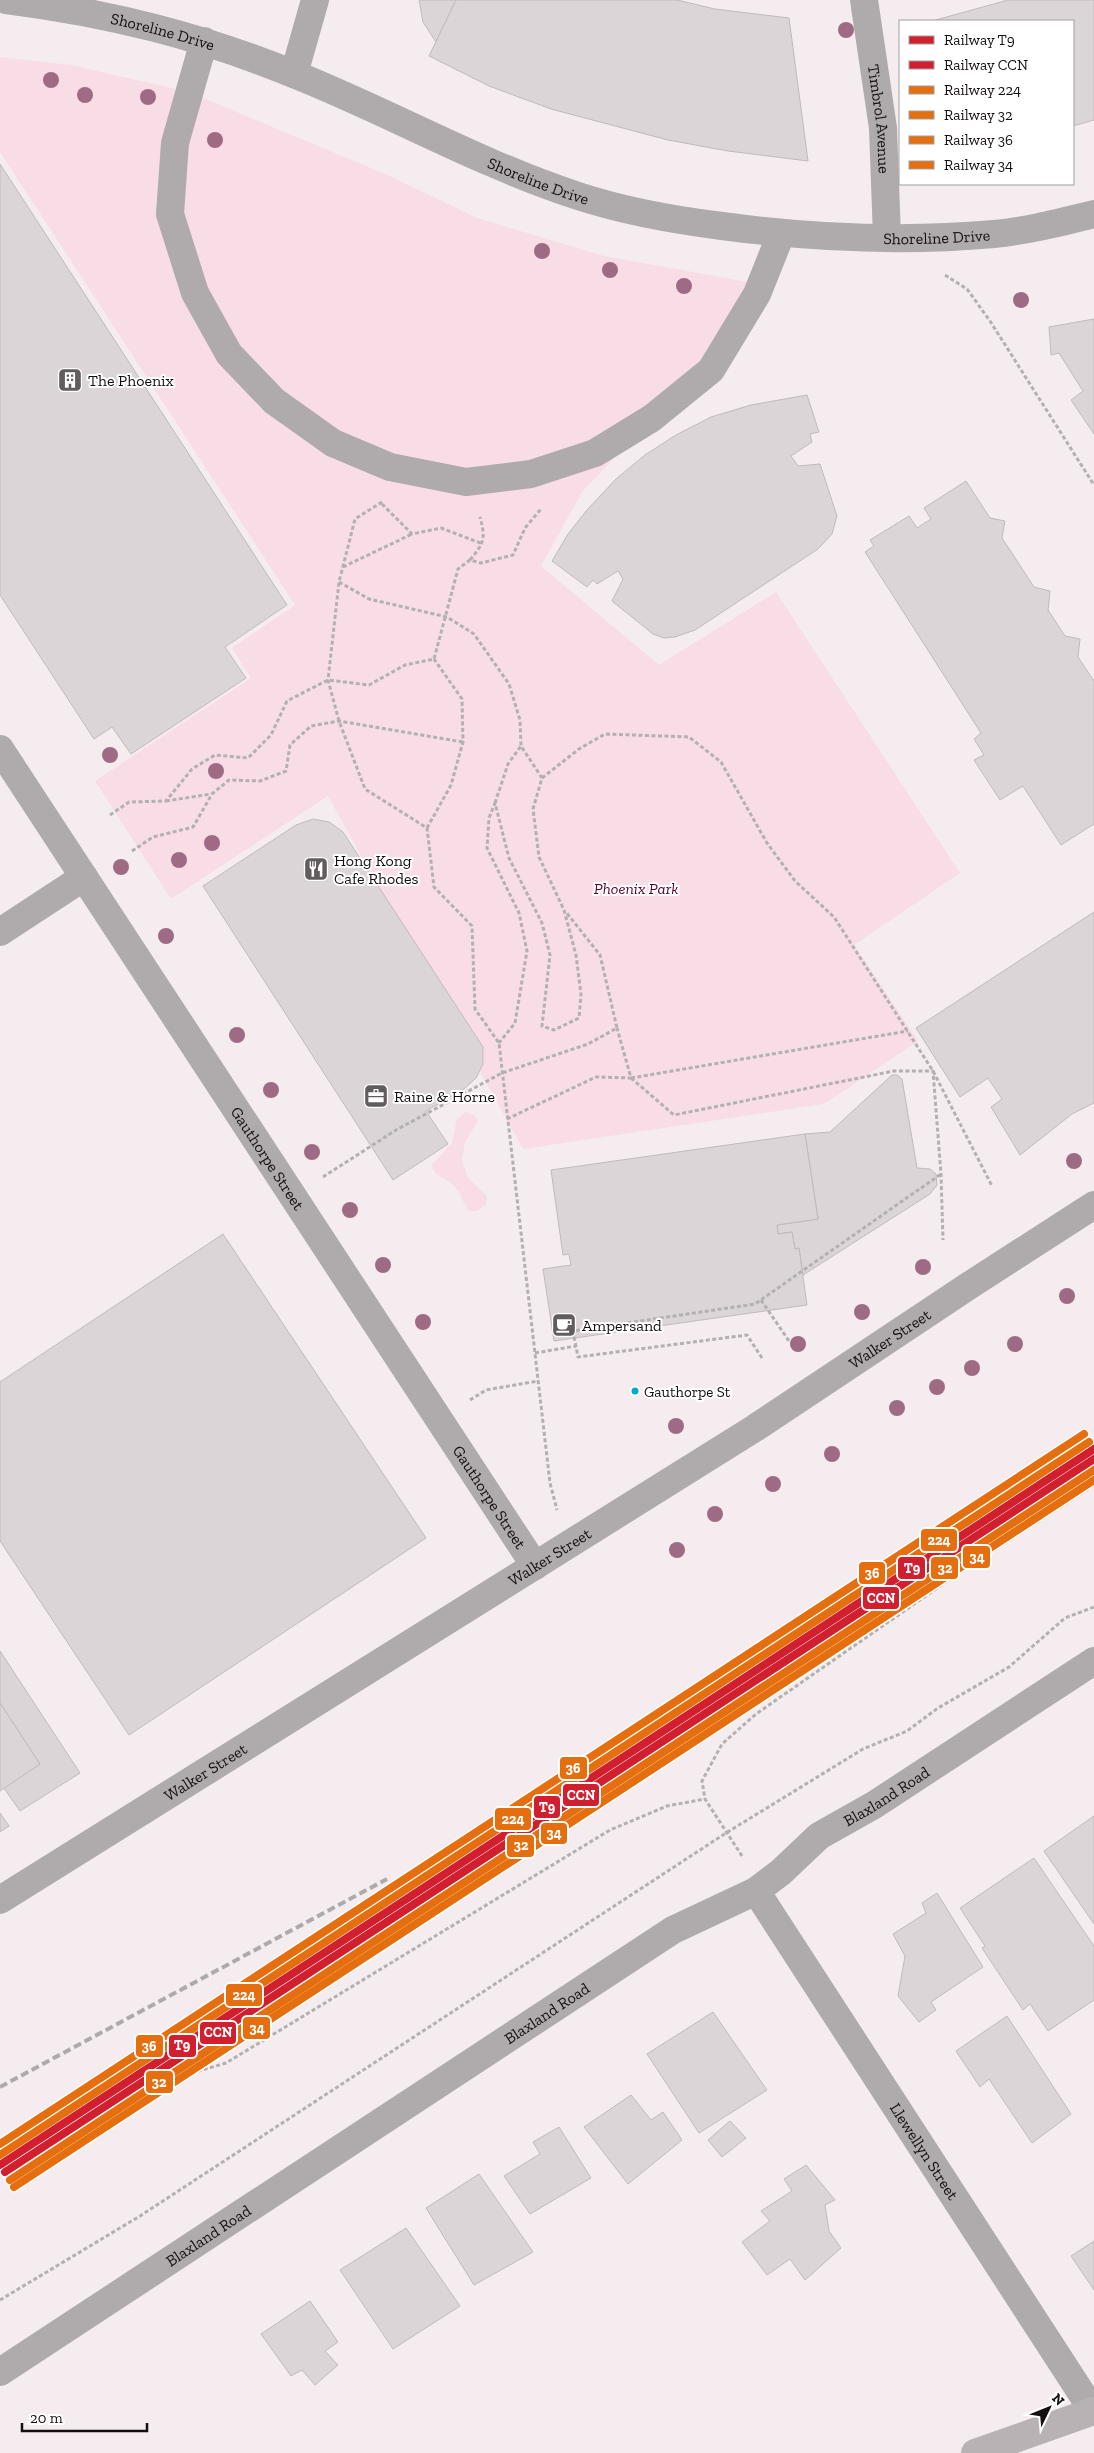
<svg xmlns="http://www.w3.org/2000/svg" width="1094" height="2453" viewBox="0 0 1094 2453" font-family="'Zilla Slab',serif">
<rect width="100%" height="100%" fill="#f4ecee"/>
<!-- green -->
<g fill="#f8dde6">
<polygon points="0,57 71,65 189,92 390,176 477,218 604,256 748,282 711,370 652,418 582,492 541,566 659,665 776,592 960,873 854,945 918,1041 824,1104 523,1149 328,796 171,899 95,781 251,678 232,648 295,605 0,152"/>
<path d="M466,1112L474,1115L478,1121L465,1142L462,1160L468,1178L487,1196L486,1204L477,1211H469C462,1203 461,1191 452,1184C445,1177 434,1177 432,1165L452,1143L457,1119Z"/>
</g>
<!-- building -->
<g fill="#dcd5d7" stroke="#c1babc">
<polygon points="419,0 456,0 436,42 423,22"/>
<polygon points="456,0 677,0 715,9 789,18 808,161 728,151 668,140 551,109 489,86 429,56"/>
<polygon points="1008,0 1094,0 1094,120 1073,126 1073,21 932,21"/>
<polygon points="0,164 287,605 225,647 246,678 131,754 112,727 94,739 0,595"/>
<polygon points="1094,319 1094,434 1071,400 1083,391 1059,353 1051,355 1049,327"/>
<polygon points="807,395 819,432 810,434 812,442 791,456 798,466 820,464 837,516 832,534 818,549 695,630 675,637 664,638 653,634 612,601 623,579 618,571 597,584 593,580 587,587 552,561 568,534 587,510 616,479 645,455 676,435 711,417 751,405"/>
<polygon points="966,481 990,518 1005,521 1002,538 1034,587 1050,591 1048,610 1065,636 1080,639 1078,657 1094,681 1094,824 1061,845 1023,786 1000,800 974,760 984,755 974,739 981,733 865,552 874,546 870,540 909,516 917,528 931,519 924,508"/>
<polygon points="313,819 329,822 343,832 483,1047 483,1064 476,1078 464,1089 426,1111 448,1144 393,1180 203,886 296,825"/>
<polygon points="1094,912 1094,1103 1072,1114 1020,1155 991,1107 1002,1099 988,1078 960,1097 916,1028"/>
<polygon points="892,1075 897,1075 902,1079 917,1168 930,1169 936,1174 937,1185 930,1194 803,1275 799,1248 795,1249 792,1232 778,1234 777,1225 818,1219 805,1134 830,1132"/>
<polygon points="805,1134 818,1219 777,1225 778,1234 792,1232 795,1249 799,1248 807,1305 554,1341 543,1269 571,1265 569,1254 563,1255 551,1170"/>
<polygon points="223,1234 426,1538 129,1735 0,1541 0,1382"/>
<polygon points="0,1651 80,1773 20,1811 4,1788 40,1764 0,1703"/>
<polygon points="0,1703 40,1764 0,1791"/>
<polygon points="0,1813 9,1826 0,1832"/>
<polygon points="1094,1816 1094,1924 1044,1851"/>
<polygon points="1034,1858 1094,1946 1094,2000 1048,2031 1030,2004 1023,2010 982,1948 985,1946 960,1908"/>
<polygon points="937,1893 983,1967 931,2002 936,2010 919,2022 898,1996 905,1956 893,1934 926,1913 922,1903"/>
<polygon points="713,2012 767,2090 699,2133 647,2054"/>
<polygon points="1007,2016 1071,2114 1032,2143 989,2079 980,2087 956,2051"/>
<polygon points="631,2095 651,2120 663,2112 682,2140 628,2184 584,2127"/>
<polygon points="730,2121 746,2138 722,2157 708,2140"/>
<polygon points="559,2127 591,2178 530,2214 504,2176 540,2154 533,2142"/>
<polygon points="806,2165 835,2200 825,2205 829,2231 841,2248 805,2280 790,2259 767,2275 742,2242 770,2221 761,2211 792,2191 784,2179"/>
<polygon points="479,2174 533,2252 474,2285 426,2208"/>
<polygon points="406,2228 460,2306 393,2349 340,2270"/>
<polygon points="1094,2241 1094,2290 1071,2256"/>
<polygon points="310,2301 338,2342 325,2351 338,2365 315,2385 302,2370 291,2376 261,2334"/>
</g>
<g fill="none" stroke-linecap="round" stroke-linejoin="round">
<!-- path -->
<g stroke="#b4b0b2" stroke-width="3" stroke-dasharray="4 2.5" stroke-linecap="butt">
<polyline points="945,275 967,289 990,321 1094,485"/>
<polyline points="382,502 355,519 339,582 328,680 339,721 365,789 427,828 434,887 472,926 475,1009 499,1043 550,1483 557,1510"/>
<polyline points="382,504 412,534 441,528 483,544"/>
<path d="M470,560C484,543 486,539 480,517"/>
<polyline points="343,567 412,534"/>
<polyline points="339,582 369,599 447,617 474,634 509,684 520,720 521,746 542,778 533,809 539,857 564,910 576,955 581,994 579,1018 554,1030 542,1026 550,955 542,923 509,858 495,803 489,818 487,848 519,913 527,951 515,1023 499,1043"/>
<polyline points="542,778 579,749 605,734 689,737 721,762 767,843 795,881 834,917 933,1071 992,1186"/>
<polyline points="166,801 211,794"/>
<polyline points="495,803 508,764 521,746"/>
<polyline points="110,815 129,802 166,801 192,769 215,755 248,758 271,735 287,701 328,680 369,685 405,665 434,659 458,569 470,560 481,563 513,555 525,528 541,509"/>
<polyline points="427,828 451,785 463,742 462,699 434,659"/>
<polyline points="132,851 153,837 193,827 212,794 229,780 260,781 286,771 290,745 311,726 339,721 463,742"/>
<polyline points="631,1078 674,1115 894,1071 933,1071 941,1174 943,1240"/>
<polyline points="631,1078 908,1031"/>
<polyline points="507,1119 596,1077 631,1078 617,1028"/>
<polyline points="323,1177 396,1130 502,1073 588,1044 617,1028 600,955 566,912"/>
<polyline points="761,1300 789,1341"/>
<polyline points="535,1353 576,1346"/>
<polyline points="762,1358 747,1335 578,1357 573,1331 755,1304 941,1174"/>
<polyline points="470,1400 486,1390 538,1381"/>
<polyline points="742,1856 705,1799 702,1781 722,1744 756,1714 956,1575 1094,1485"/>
<polyline points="185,2075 226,2063 610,1830 667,1806 705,1799"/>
<polyline points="0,2300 140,2216 726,1833 863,1749 907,1731 938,1708 1009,1667 1065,1618 1094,1607"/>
</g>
<!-- minor -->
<g stroke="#afabad" stroke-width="28">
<path id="s1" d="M6,0C109,13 201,36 296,75C391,113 480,164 578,196C624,211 674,220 722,226C812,238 903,242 994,234C1027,231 1061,222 1094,214"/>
<path id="s2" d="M864,0L883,128L887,238"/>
<polyline points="204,41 175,143 170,214 195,293 229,354 274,401 333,443 390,467 466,482 531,474 595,453 652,418 711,370 757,294 781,234"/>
<polyline points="294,74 315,0"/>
<path id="s3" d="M0,749L535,1566"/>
<polyline points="0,932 84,877"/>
<path id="s4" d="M756,1891L1093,2411"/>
<path id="s5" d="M0,1900L755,1428L970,1285L1094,1205"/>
<path id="s6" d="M0,2372L673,1930L756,1891L781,1872L819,1836L874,1805L1094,1661"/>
</g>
<!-- highway -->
<polyline stroke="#b8b2b4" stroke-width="28" points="975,2453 1094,2411"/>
<!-- rail -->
<polyline stroke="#aeaaab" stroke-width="4" stroke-dasharray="8 4" stroke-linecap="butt" points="0,2087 387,1879"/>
<defs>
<polyline id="rail-1" points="0,2165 1094,1449"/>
<polyline id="rail-2" points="5,2172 1094,1459"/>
<polyline id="rail-3" points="0,2155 1089,1442"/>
<polyline id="rail-4" points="10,2180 1094,1470"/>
<polyline id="rail-5" points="0,2144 1084,1434"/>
<polyline id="rail-6" points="14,2187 1094,1480"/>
</defs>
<!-- rail-1 casing -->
<use href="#rail-1" stroke="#fff" stroke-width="11"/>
<!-- rail-2 casing -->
<use href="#rail-2" stroke="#fff" stroke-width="11"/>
<!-- rail-3 casing -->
<use href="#rail-3" stroke="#fff" stroke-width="11"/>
<!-- rail-4 casing -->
<use href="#rail-4" stroke="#fff" stroke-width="11"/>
<!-- rail-5 casing -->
<use href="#rail-5" stroke="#fff" stroke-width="11"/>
<!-- rail-6 casing -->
<use href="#rail-6" stroke="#fff" stroke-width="11"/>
<!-- rail-1 -->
<use href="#rail-1" stroke="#d11f2f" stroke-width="8"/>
<!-- rail-2 -->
<use href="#rail-2" stroke="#d11f2f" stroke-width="8"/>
<!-- rail-3 -->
<use href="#rail-3" stroke="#e56e0f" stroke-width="8"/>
<!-- rail-4 -->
<use href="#rail-4" stroke="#e56e0f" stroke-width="8"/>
<!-- rail-5 -->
<use href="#rail-5" stroke="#e56e0f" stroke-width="8"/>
<!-- rail-6 -->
<use href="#rail-6" stroke="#e56e0f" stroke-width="8"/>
</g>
<!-- trees -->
<g fill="#9e6a84">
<circle cx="846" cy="30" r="8"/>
<circle cx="51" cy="80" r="8"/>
<circle cx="85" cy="95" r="8"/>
<circle cx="148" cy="97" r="8"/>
<circle cx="215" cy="140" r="8"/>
<circle cx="542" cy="251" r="8"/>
<circle cx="610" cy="270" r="8"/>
<circle cx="684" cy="286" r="8"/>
<circle cx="1021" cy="300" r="8"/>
<circle cx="110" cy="755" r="8"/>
<circle cx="216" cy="771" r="8"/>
<circle cx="212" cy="843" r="8"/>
<circle cx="179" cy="860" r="8"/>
<circle cx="121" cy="867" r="8"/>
<circle cx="166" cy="936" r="8"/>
<circle cx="237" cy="1035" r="8"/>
<circle cx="271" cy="1090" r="8"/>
<circle cx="312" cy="1152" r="8"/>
<circle cx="1074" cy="1161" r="8"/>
<circle cx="350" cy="1210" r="8"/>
<circle cx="383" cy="1265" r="8"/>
<circle cx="923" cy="1267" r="8"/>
<circle cx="1067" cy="1296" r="8"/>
<circle cx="862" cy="1312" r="8"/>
<circle cx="423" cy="1322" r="8"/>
<circle cx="798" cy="1344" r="8"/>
<circle cx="1015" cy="1344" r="8"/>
<circle cx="972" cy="1368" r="8"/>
<circle cx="937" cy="1387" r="8"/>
<circle cx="897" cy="1408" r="8"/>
<circle cx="676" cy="1426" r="8"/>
<circle cx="832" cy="1454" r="8"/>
<circle cx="773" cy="1484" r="8"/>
<circle cx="715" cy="1514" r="8"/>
<circle cx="677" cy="1550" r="8"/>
</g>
<!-- icons -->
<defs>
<symbol id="building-square" viewBox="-11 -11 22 22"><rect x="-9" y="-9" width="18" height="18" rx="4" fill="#625c5e" stroke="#fff"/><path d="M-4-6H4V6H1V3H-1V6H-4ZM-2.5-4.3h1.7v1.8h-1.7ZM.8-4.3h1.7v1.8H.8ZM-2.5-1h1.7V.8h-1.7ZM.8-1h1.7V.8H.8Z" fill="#fff"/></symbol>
<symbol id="restaurant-square" viewBox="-11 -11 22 22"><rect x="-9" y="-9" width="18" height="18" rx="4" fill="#625c5e" stroke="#fff"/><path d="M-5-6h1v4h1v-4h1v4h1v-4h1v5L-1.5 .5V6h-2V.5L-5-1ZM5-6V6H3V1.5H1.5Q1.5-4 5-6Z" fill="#fff"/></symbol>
<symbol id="office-square" viewBox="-11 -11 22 22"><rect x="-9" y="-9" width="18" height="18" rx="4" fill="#625c5e" stroke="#fff"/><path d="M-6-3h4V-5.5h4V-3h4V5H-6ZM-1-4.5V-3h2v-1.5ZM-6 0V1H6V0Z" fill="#fff"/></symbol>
<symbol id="cafe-square" viewBox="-11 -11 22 22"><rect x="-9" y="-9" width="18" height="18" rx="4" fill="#625c5e" stroke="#fff"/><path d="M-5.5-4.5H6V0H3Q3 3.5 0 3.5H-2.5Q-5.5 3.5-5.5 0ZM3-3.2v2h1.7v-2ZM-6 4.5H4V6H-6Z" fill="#fff"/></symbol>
</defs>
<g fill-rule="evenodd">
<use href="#building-square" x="56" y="366" width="28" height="28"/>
<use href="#restaurant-square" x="302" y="855" width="28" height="28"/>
<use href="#office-square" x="362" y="1082" width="28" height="28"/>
<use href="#cafe-square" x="550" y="1311" width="28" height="28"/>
</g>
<!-- markers -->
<circle fill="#00a9ce" stroke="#fff" stroke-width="2" cx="635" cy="1391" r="4.5"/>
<g text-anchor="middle" stroke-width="4" stroke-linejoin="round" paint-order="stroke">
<!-- bus labels -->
<g font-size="15" fill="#140e10" stroke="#fff" text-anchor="start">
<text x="644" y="1397">Gauthorpe St</text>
</g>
<!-- street labels -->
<g font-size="16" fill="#140e10" stroke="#fff">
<text dy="6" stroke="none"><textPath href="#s1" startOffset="160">Shoreline Drive</textPath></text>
<text dy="6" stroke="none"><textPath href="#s2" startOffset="120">Timbrol Avenue</textPath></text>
<text dy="6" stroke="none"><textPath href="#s1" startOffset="565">Shoreline Drive</textPath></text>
<text dy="6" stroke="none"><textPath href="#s1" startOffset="970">Shoreline Drive</textPath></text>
<text dy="6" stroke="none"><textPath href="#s3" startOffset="489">Gauthorpe Street</textPath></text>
<text dy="6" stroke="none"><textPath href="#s5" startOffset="1052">Walker Street</textPath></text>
<text dy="6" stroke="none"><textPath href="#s3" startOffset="894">Gauthorpe Street</textPath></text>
<text dy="6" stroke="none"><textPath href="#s5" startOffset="648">Walker Street</textPath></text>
<text dy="6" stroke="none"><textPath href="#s5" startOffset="242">Walker Street</textPath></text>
<text dy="6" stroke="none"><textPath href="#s6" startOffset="1059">Blaxland Road</textPath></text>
<text dy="6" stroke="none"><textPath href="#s6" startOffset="654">Blaxland Road</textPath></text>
<text dy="6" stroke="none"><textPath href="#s4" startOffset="310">Llewellyn Street</textPath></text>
<text dy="6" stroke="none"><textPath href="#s6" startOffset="249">Blaxland Road</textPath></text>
</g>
<!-- poi labels -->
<g font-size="16" fill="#140e10" stroke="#fff" text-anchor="start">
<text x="88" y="386">The Phoenix</text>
<text x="334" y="866">Hong Kong<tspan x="334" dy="18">Cafe Rhodes</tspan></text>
<text x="394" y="1102">Raine &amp; Horne</text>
<text x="582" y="1331">Ampersand</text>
</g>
<!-- park labels -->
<g font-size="16" font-style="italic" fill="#57002e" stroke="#fff">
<text x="636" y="894">Phoenix Park</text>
</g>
</g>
<g stroke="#fff" stroke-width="2">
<rect x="920" y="1528" width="38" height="24" rx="5" fill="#e56e0f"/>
<rect x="962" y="1545" width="29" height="24" rx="5" fill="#e56e0f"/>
<rect x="930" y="1556" width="29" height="24" rx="5" fill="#e56e0f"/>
<rect x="897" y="1556" width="29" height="24" rx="5" fill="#d11f2f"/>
<rect x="858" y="1561" width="28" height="24" rx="5" fill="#e56e0f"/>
<rect x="862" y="1586" width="38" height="24" rx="5" fill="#d11f2f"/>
<rect x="559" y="1756" width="29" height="24" rx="5" fill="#e56e0f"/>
<rect x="562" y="1783" width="38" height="24" rx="5" fill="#d11f2f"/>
<rect x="533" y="1795" width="28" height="24" rx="5" fill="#d11f2f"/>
<rect x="494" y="1807" width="38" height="24" rx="5" fill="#e56e0f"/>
<rect x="540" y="1822" width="28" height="23" rx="5" fill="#e56e0f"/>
<rect x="506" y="1834" width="29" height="24" rx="5" fill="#e56e0f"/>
<rect x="225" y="1983" width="38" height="24" rx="5" fill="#e56e0f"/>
<rect x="242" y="2016" width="29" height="24" rx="5" fill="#e56e0f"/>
<rect x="199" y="2021" width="38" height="24" rx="5" fill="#d11f2f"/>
<rect x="168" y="2034" width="29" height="24" rx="5" fill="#d11f2f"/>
<rect x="135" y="2034" width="29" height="24" rx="5" fill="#e56e0f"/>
<rect x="145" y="2070" width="29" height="24" rx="5" fill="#e56e0f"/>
</g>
<g font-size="14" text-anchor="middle" font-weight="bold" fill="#fff">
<text x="939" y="1545">224</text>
<text x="977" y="1562">34</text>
<text x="945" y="1573">32</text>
<text x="912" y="1573">T9</text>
<text x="872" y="1578">36</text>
<text x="881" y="1603">CCN</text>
<text x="573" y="1773">36</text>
<text x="581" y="1800">CCN</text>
<text x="547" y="1812">T9</text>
<text x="513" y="1824">224</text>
<text x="554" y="1838">34</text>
<text x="521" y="1850">32</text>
<text x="244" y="2000">224</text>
<text x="257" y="2033">34</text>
<text x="218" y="2037">CCN</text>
<text x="182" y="2050">T9</text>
<text x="149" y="2051">36</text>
<text x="159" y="2087">32</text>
</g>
<!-- legend -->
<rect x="899" y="20" width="175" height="165" fill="#ffffff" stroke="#a19f9f"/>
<rect x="909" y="36" width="25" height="8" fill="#d11f2f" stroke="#a19f9f"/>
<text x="944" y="45" font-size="15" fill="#140e10">Railway T9</text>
<rect x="909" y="61" width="25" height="8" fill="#d11f2f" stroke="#a19f9f"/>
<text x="944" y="70" font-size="15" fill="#140e10">Railway CCN</text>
<rect x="909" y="86" width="25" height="8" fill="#e56e0f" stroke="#a19f9f"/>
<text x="944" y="95" font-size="15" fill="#140e10">Railway 224</text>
<rect x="909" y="111" width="25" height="8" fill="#e56e0f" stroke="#a19f9f"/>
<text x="944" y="120" font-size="15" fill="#140e10">Railway 32</text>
<rect x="909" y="136" width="25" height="8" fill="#e56e0f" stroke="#a19f9f"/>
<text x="944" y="145" font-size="15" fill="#140e10">Railway 36</text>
<rect x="909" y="161" width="25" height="8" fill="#e56e0f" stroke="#a19f9f"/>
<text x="944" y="170" font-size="15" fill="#140e10">Railway 34</text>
<!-- north arrow -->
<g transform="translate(1049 2408) rotate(47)" stroke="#ffffff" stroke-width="4" paint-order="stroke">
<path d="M0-4L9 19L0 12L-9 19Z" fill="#140e10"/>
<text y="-8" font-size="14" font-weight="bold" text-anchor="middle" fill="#140e10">N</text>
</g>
<!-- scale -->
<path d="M22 2423v8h125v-8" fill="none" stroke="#140e10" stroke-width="2.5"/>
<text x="30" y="2423" font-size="15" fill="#140e10" stroke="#ffffff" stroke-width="4" paint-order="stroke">20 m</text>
</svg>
